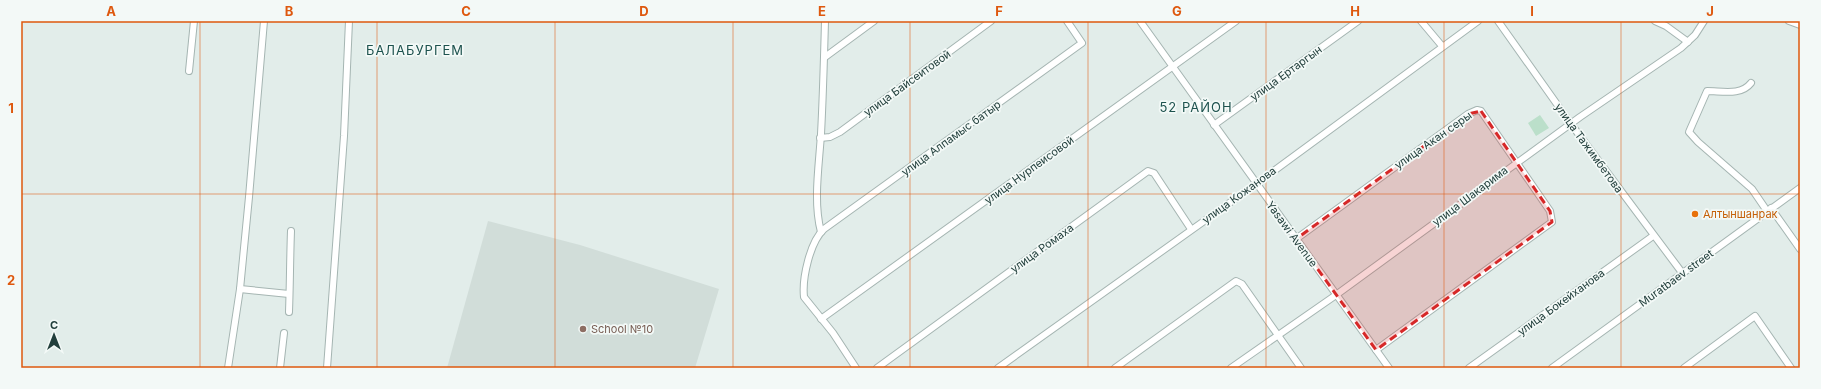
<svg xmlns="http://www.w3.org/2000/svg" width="1821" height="389" viewBox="0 0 1821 389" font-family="Inter,sans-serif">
<rect width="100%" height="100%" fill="#e2edea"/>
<!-- built -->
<polygon fill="#d1ddd9" points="488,221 580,245 719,289 695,368 447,368"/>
<!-- green -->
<polygon fill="#bbdfca" points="1540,115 1549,128 1536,136 1528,123"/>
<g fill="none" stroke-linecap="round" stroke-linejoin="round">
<defs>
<g id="minor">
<polyline points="1140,21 1389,368"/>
<polyline points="1421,21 1442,46"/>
<polyline points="1498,21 1571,124 1683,274"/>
<polyline points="1655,21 1666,26 1688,42"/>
<polyline points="1789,21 1800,25"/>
<polyline points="825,57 874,21"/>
<polyline points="189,71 194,21"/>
<path d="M1751,83C1741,96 1722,91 1707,91L1689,132L1698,142L1752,189L1767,211"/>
<polyline points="1214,125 1358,21"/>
<polyline points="820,138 830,137 840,132 991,21"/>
<polyline points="1771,208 1800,249"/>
<path d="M821,232C813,202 819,166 821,134C823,97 824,59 825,21"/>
<polyline points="1296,239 1468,114 1477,110 1481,111 1550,211 1552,222 1376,350"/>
<polyline points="240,289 289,294"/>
<path d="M289,312C290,285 290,258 291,231"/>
<polyline points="821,319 1236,21"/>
<polyline points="228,368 240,289 249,197 264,21"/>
<polyline points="280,368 284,333"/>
<polyline points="327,368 344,136 349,21"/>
<path d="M856,368L833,333L804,297C802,278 810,242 824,229L1082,43L1067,21"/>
<polyline points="877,368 1148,171 1154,173 1191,229"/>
<polyline points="998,368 1256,184 1478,21"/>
<polyline points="1115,368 1236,281 1242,284 1301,368"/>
<polyline points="1231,368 1336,295 1580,117 1681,48 1695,35 1704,21"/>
<polyline points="1469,368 1653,236"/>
<polyline points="1552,368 1800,188"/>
<polyline points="1684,368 1755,316 1791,368"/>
</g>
</defs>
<!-- minor casing -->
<use href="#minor" stroke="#a5b5b2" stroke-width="8"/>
<!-- minor -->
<use href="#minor" stroke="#fff" stroke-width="6"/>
</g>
<!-- marked area -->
<path fill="#d62828" fill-opacity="0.2" stroke="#d62828" stroke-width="3" stroke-dasharray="8 5" stroke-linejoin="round" d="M1481,111L1550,211L1552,222L1376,350L1296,239L1468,114Z"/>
<!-- grid -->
<path fill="none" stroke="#de580e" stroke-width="1" stroke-opacity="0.55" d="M200,21V368M377,21V368M555,21V368M733,21V368M910,21V368M1088,21V368M1266,21V368M1444,21V368M1621,21V368M21,194H1800"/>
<!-- markers -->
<circle fill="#e8710a" stroke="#f3f9f7" stroke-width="1.5" cx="1695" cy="214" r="4"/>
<circle fill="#8d6e63" stroke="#f3f9f7" stroke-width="1.5" cx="583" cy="329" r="4"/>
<g text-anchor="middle" stroke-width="3.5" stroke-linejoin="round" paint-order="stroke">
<!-- street labels -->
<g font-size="11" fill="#223f3c" stroke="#f3f9f7">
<text transform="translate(1286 73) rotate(-36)" y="4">улица Ертаргын</text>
<text transform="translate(907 83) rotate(-36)" y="4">улица Байсеитовой</text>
<text transform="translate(951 138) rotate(-36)" y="4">улица Алпамыс батыр</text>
<text transform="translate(1433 140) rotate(-35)" y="4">улица Акан серы</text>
<text transform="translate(1589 148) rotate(54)" y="4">улица Тажимбетова</text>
<text transform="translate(1029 170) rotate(-36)" y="4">улица Нурпеисовой</text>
<text transform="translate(1239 195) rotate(-36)" y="4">улица Кожанова</text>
<text transform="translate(1470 196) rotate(-37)" y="4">улица Шакарима</text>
<text transform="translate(1292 234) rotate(54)" y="4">Yasawi Avenue</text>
<text transform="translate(1042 248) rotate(-36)" y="4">улица Ромаха</text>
<text transform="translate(1676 278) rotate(-36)" y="4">Muratbaev street</text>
<text transform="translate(1561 302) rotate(-36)" y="4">улица Бокейханова</text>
</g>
<!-- food labels -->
<g font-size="11" fill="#c56008" stroke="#f3f9f7" text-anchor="start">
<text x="1703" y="218">Алтыншанрак</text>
</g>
<!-- education labels -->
<g font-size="11" fill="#785e54" stroke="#f3f9f7" text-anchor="start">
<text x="591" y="333">School №10</text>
</g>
<!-- quarter labels -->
<g font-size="13" letter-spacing="1" fill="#1d524e" stroke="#f3f9f7">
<text x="415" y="55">БАЛАБУРГЕМ</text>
<text x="1196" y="112">52 РАЙОН</text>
</g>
</g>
<!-- border -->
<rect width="1821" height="389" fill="none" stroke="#f3f9f7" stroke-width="44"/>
<!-- north arrow -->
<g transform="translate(54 335)" stroke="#f3f9f7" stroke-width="3" paint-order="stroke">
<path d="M0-3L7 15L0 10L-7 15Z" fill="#223f3c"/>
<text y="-6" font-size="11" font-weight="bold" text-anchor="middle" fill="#223f3c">С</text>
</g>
<rect x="22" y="22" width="1777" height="345" fill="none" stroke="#de580e" stroke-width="1.5"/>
<g font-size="13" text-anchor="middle" font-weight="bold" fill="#de580e">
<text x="111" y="16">A</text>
<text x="289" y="16">B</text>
<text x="466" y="16">C</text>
<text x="644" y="16">D</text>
<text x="822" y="16">E</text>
<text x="999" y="16">F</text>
<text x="1177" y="16">G</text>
<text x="1355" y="16">H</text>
<text x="1532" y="16">I</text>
<text x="1710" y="16">J</text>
<text x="11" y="113">1</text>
<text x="11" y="285">2</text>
</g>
</svg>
